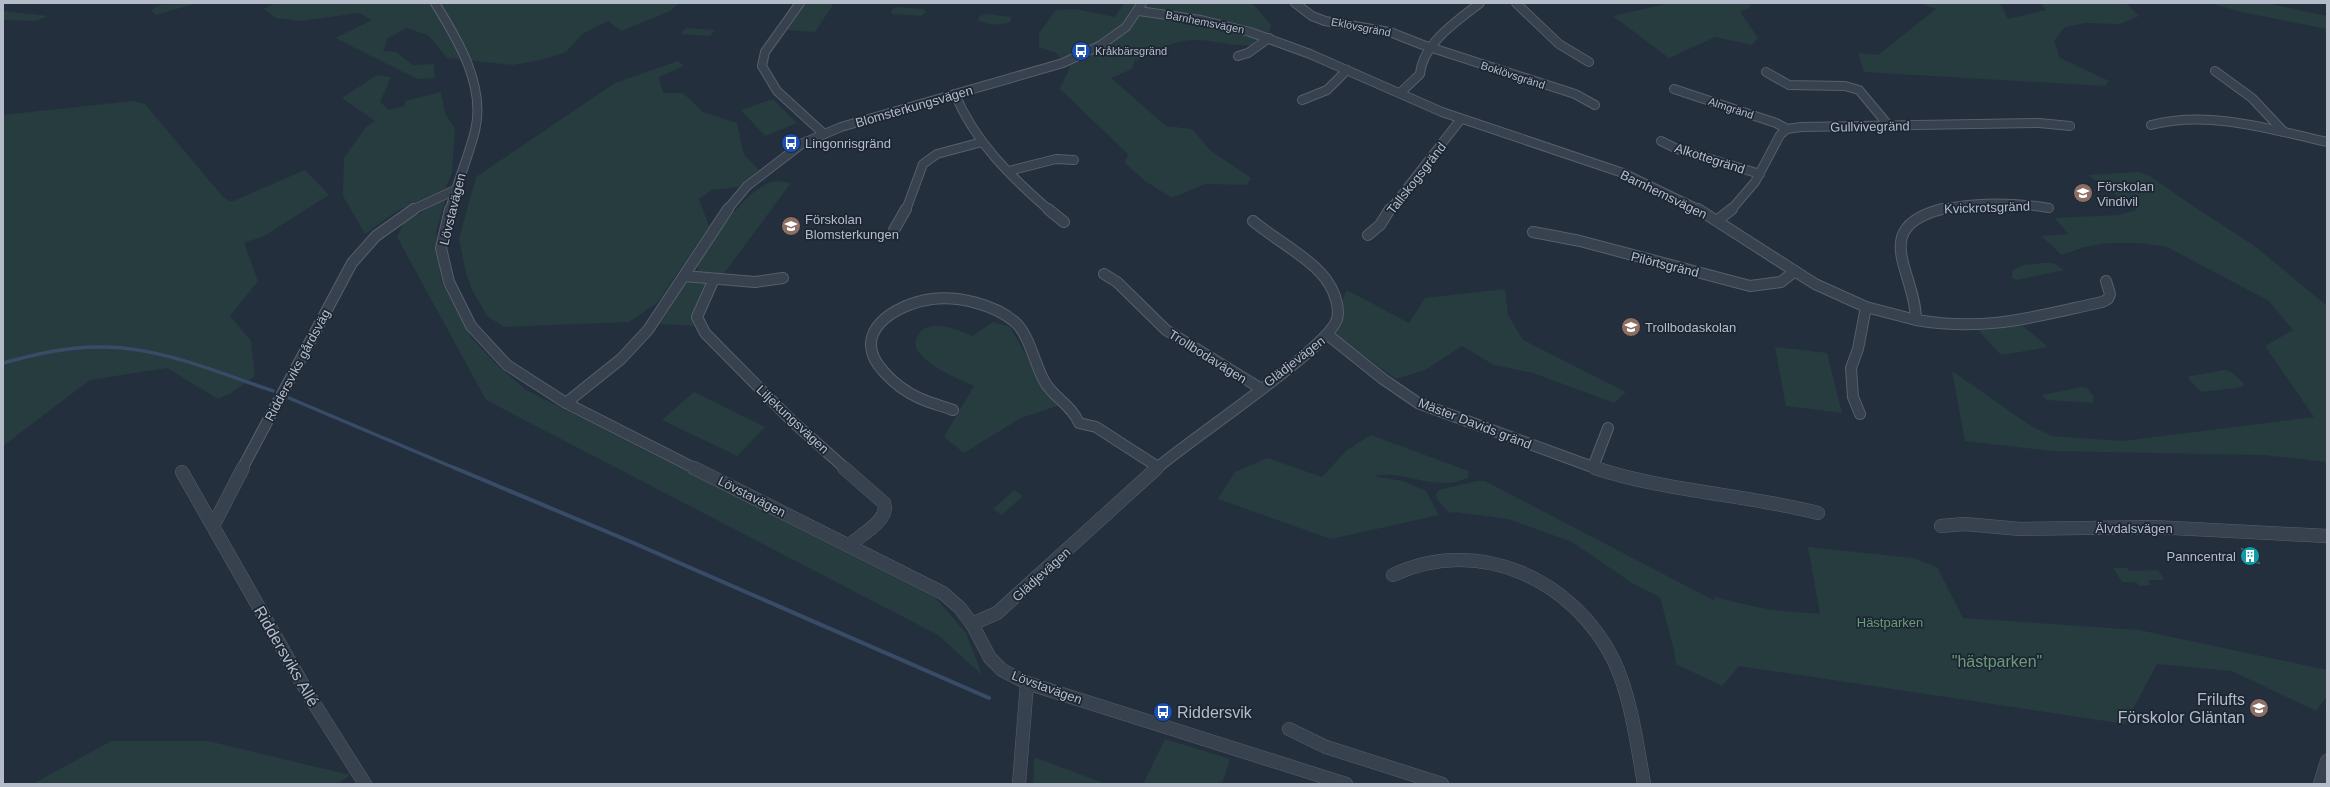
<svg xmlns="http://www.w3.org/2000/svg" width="2330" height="787" viewBox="0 0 2330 787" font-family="Helvetica,sans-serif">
<rect width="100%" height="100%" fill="#242f3e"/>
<!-- green -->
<g fill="#263c3f">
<polygon points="197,3 156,15 151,10 161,5"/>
<polygon points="276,3 679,3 670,11 621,31 608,21 582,34 566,52 541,60 512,65 447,58 429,36 407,28 388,38 383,51 396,52 413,65 434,64 435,78 417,79 335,38 372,20 359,13 301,21 276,18 264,9"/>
<polygon points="806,3 834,3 815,32 787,30"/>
<path d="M1124,3H1252L1271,25L1269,33L1258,38L1251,45C1229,47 1206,37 1183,41C1175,42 1167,46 1159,48L1157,55L1134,61L1132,69L1111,78L1166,126L1192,129L1211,151L1251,178L1246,185L1205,184L1172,198L1145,181L1125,163L1128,154L1060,89L1070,67L1056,53L1039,47V33L1056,10L1075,9L1115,17Z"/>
<polygon points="1670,3 1747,3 1752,6 1740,12 1758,38 1752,45 1715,37 1669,58 1613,16"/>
<polygon points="1921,3 2000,3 2008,19 2046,10 2041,3 2126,3 2139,16 2120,24 2085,23 2065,27 2054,41 2060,58 2109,81 2105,86 1864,72 1858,53 1878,55 1936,9"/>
<polygon points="2210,3 2266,3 2327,16 2327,29 2241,12"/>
<polygon points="896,7 924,9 926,12 921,16 892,14 891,10"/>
<polygon points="3,11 48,16 36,21 3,20"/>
<path d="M986,14L1012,17L1010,22C1001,26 987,25 978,20L980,16Z"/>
<polygon points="686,28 715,30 710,36 681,34"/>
<polygon points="678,61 684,66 659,77 663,93 683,93 703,112 737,123 744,155 759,170 739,187 711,190 699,199 709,226 657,303 629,322 504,327 487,316 472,290 466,273 459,239 476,177 615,83"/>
<polygon points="377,75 391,77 380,102 389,110 405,106 405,101 441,92 445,113 455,129 452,173 445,189 397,211 365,234 343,196 344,158 366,127 375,121 342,98"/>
<polygon points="773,99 797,123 765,136 741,110"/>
<polygon points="132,101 145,104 223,197 231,202 305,170 329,195 264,236 244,243 258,281 230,316 251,341 255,376 231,393 218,399 167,368 90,380 3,446 3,115"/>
<polygon points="2138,172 2150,176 2193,206 2256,247 2327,306 2327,462 2263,455 2051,451 1965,441 1952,371 2031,426 2052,436 2122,441 2314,417 2265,346 2293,330 2269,301 2167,247 2139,243 2108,243 2084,247 2062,255 2041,236 2068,234 2055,218 2119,215 2137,210 2088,175"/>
<path d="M776,181L791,183L722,276L699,273L697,266C715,240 743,187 776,181Z"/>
<polygon points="446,197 436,232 441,281 471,337 497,365 526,390 935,597 966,633 982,675 938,635 486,400 397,237 404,223"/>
<polygon points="2043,263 2053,263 2064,270 2016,280 2012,278 2012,271 2024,265"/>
<polygon points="694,280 709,282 697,326 660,324 685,283"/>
<path d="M1505,289L1508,315L1523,340L1626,392L1614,403L1533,373L1494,365L1462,346L1425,370L1396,379L1335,335C1344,320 1338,304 1347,290L1409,323L1425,298Z"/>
<path d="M993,322L1010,327L1044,387L1060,405L1021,418L964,453L944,437L974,386C958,379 922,364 916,347C915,343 916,337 918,335C929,317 958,330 972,336Z"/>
<polygon points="2022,325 2048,347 2001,355 1978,330"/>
<polygon points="1775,347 1827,353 1842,413 1786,406"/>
<polygon points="2225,370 2231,372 2244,383 2243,387 2201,392 2188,378 2190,376"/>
<polygon points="2082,387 2087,388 2094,397 2093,403 2047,400 2042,395"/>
<polygon points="694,392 765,427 737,456 662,420"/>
<path d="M1371,435L1468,471L1469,477C1446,489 1424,480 1400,476C1392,474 1383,475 1375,475L1378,477L1403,481L1426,491L1439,515L1331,539L1218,499L1235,472L1267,458L1322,477L1347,450Z"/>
<polygon points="1477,481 1485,481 1715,601 1714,597 1770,610 1820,614 1808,547 1913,558 1937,567 1963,618 2139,630 2327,670 2327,696 2316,711 2232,671 2157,664 2125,724 1739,666 1722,686 1676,664 1674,650 1660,597 1632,583 1572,542 1508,519 1454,512 1449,513 1437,499 1436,494 1439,490"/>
<polygon points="1014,490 1023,496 1002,515 993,509"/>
<polygon points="2113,568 2127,568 2129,571 2158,570 2165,580 2148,580 2151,585 2139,586 2136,582 2122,582"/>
<polygon points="1165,739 1230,759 1222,784 1143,784"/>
<polygon points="111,741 208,741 350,775 338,784 33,784"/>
<polygon points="1034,757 1106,784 1033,784"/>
</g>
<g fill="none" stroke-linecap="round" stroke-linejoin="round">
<!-- stream-far1 -->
<g stroke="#394c67" stroke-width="3.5">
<path d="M3,363C36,354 70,346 105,347C163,348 219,373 273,391"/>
<polyline points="289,398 457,469"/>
</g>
<!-- stream -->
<polyline stroke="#394c67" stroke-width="4" points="455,468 629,541 989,698"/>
</g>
<!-- building -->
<polygon fill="#455162" stroke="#1f2835" points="2239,547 2252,548 2262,565 2249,564"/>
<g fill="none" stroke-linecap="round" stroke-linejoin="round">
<defs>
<g id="minor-far2">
<path d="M435,3C458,40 486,86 475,131C468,158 457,183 450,210"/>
<polyline points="800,3 765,52 762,66 777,91 824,134"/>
<polyline points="1295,3 1312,16 1325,21 1390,32 1423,45 1575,94 1595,105"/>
<polyline points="1516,3 1559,44 1589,62"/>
<polyline points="1139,11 1201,20 1250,32 1310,54 1442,112 1623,173 1700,210"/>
<polyline points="1238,56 1248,53 1269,38"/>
<polyline points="2215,71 2252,98 2284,132"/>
<polyline points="1766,72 1789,85 1845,86 1859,90 1889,126"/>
<polyline points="1674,89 1776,123 1787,129"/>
<path d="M1400,93L1420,74C1423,43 1457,21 1480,3"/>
<path d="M955,94C974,141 1011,177 1049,210"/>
<polyline points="1302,100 1327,90 1347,70"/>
<path d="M2151,125C2209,110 2270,129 2327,142"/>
<polyline points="1661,141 1677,149 1760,174"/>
<polyline points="1009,171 1056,159 1074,160"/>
<polyline points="412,210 455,190"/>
<polyline points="727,210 747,186 803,143 841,127 1063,63 1101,45 1126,27 1142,3"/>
<polyline points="906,210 923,164 937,154 982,142"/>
<polyline points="1390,210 1461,119"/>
<polyline points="1731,210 1755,182 1780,135 1787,129 1801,127 2039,123 2070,126"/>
<path d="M1938,210C1975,201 2012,202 2049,208"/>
</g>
<g id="minor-far1">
<polyline points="450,209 441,248 449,282 471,326 507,365 566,403 696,469"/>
<polyline points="1048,209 1064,222"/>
<polyline points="1698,209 1815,284 1866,307 1858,349 1851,368 1853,397 1860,414"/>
<polyline points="1718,220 1732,209"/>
<polyline points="894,230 906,209"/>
<polyline points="1533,232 1580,241 1750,286 1781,282 1795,271"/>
<polyline points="1368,235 1380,225 1390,209"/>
<polyline points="1104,274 1117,282 1166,330 1260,388"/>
<polyline points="684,276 755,282 783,278"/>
<polyline points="714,279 697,317 705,333 792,421 846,469"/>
<path d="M1866,307L1916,320C1916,273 1868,228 1942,209"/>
<path d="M1916,320C1987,332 2033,317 2102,302L2108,299L2110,294L2106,281"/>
<polyline points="1328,335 1383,379 1418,403 1598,469"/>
<polyline points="566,403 621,359 648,330 728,209"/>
<path d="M953,410C942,406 930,403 919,398C906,392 894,383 885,373C847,334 894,304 932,299C958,296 994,304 1015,322C1030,335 1035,367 1046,384C1056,399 1072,406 1079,423L1096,427L1158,467"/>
<polyline points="1593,467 1608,428"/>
<polyline points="242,469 352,263 376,236 414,209"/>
<path d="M1156,469C1186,442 1330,347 1337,319C1340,309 1335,293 1329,284C1316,261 1274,239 1253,221"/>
</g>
<g id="minor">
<polyline points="694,468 943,593 960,608 972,624 990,658 1002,670 1027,683 1346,784"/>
<path d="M844,468L884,503C890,520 861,535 849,545"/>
<path d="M1595,468C1668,492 1744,494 1818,513"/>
<polyline points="182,472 310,697 365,784"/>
<polyline points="213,526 243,468"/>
<polyline points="1941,526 1965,524 2020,529 2154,527 2327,536"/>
<path d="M1393,575C1478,535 1574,579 1614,661C1631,697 1637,744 1644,784"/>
<polyline points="972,624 997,613 1157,468"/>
<polyline points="1289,729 1326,747 1442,784"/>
<polyline points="1019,784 1027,683"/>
<polyline points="2320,784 2327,761"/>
</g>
</defs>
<!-- minor-far2 casing -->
<use href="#minor-far2" stroke="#565f6c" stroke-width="10"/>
<!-- minor-far1 casing -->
<use href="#minor-far1" stroke="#565f6c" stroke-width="12"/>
<!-- minor casing -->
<use href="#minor" stroke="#565f6c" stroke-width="14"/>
<!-- minor-far2 -->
<use href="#minor-far2" stroke="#38414e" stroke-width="8"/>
<!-- minor-far1 -->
<use href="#minor-far1" stroke="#38414e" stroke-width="10"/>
<!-- minor -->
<use href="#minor" stroke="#38414e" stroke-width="13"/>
</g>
<!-- icons -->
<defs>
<symbol id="bus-disc" viewBox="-11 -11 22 22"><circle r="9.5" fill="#1a4fb4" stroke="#1d2633"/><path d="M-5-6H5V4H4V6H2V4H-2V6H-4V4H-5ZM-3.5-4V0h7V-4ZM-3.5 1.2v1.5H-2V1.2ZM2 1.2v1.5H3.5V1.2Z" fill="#fff"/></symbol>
<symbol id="school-disc" viewBox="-11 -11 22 22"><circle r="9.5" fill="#8d6e63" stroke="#1d2633"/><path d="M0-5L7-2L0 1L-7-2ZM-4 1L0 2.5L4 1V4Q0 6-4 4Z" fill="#fff"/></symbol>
<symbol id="building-disc" viewBox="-11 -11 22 22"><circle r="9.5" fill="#0f9aa8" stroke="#1d2633"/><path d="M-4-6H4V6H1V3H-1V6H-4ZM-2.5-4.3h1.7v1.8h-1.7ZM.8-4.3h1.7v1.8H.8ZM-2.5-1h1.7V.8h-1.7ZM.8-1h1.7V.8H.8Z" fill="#fff"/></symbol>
</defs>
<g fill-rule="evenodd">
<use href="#bus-disc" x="1070" y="40" width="22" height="22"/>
<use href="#bus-disc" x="780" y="132" width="22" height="22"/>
<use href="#school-disc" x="2072" y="182" width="22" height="22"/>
<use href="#school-disc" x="780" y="215" width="22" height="22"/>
<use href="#school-disc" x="1620" y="316" width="22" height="22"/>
<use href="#building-disc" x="2239" y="545" width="22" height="22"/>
<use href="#school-disc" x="2248" y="697" width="22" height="22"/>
<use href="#bus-disc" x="1152" y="701" width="22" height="22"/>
</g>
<g text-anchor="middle" stroke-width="3.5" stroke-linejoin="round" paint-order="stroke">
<!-- far-street labels -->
<g font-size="11" fill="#b4bcc9" stroke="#1d2633">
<text transform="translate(1205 22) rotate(11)" y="4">Barnhemsvägen</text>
<text transform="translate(1361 27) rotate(11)" y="4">Eklövsgränd</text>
<text transform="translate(1513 75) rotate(18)" y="4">Boklövsgränd</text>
<text transform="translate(1731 108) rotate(18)" y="4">Almgränd</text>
</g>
<!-- far-poi labels -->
<g font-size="11" fill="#b4bcc9" stroke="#1d2633" text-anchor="start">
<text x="1095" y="55">Kråkbärsgränd</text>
</g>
<!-- street labels -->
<g font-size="13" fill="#b4bcc9" stroke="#1d2633">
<text transform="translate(914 106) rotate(-16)" y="5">Blomsterkungsvägen</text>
<text transform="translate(1870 126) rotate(-1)" y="5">Gullvivegränd</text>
<text transform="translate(1710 158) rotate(18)" y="5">Alkottegränd</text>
<text transform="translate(1416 178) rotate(-52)" y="5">Tallskogsgränd</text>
<text transform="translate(1664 194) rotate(26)" y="5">Barnhemsvägen</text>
<text transform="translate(1987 207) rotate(-2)" y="5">Kvickrotsgränd</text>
<text transform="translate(452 209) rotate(-76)" y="5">Lövstavägen</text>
<text transform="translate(1665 264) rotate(14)" y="5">Pilörtsgränd</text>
<text transform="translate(1208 356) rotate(32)" y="5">Trollbodavägen</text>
<text transform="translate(1294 361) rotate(-38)" y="5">Glädjevägen</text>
<text transform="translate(297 365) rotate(-62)" y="5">Riddersviks gårdsväg</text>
<text transform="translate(793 419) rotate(43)" y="5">Liljekungsvägen</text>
<text transform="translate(1475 423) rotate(21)" y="5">Mäster Davids gränd</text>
<text transform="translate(752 496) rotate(27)" y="5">Lövstavägen</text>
<text x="2134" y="533">Älvdalsvägen</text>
<text transform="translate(1041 574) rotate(-42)" y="5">Glädjevägen</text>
<text transform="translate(1047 687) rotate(20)" y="5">Lövstavägen</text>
</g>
<!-- poi labels -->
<g font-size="13" fill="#b4bcc9" stroke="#1d2633" text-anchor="start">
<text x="805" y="148">Lingonrisgränd</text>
<text x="2097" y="191">Förskolan<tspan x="2097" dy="15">Vindivil</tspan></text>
<text x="805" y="224">Förskolan<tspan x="805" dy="15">Blomsterkungen</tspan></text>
<text x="1645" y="332">Trollbodaskolan</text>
<text x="2236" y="561" text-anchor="end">Panncentral</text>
</g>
<!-- park labels -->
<g font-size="13" fill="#6b9a76" stroke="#1d2633">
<text x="1890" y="627">Hästparken</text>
</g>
<!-- near-street labels -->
<g font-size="16" fill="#b4bcc9" stroke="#1d2633">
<text transform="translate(287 656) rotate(60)" y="6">Riddersviks Allé</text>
</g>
<!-- near-park labels -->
<g font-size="16" fill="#6b9a76" stroke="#1d2633">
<text x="1997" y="667">"hästparken"</text>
</g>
<!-- near-poi labels -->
<g font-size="16" fill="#b4bcc9" stroke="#1d2633" text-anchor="end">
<text x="2245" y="705">Frilufts<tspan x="2245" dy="18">Förskolor Gläntan</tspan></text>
<text x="1177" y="718" text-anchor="start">Riddersvik</text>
</g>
</g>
<!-- border -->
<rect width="2330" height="787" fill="none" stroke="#b4bcc9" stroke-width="8"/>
</svg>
